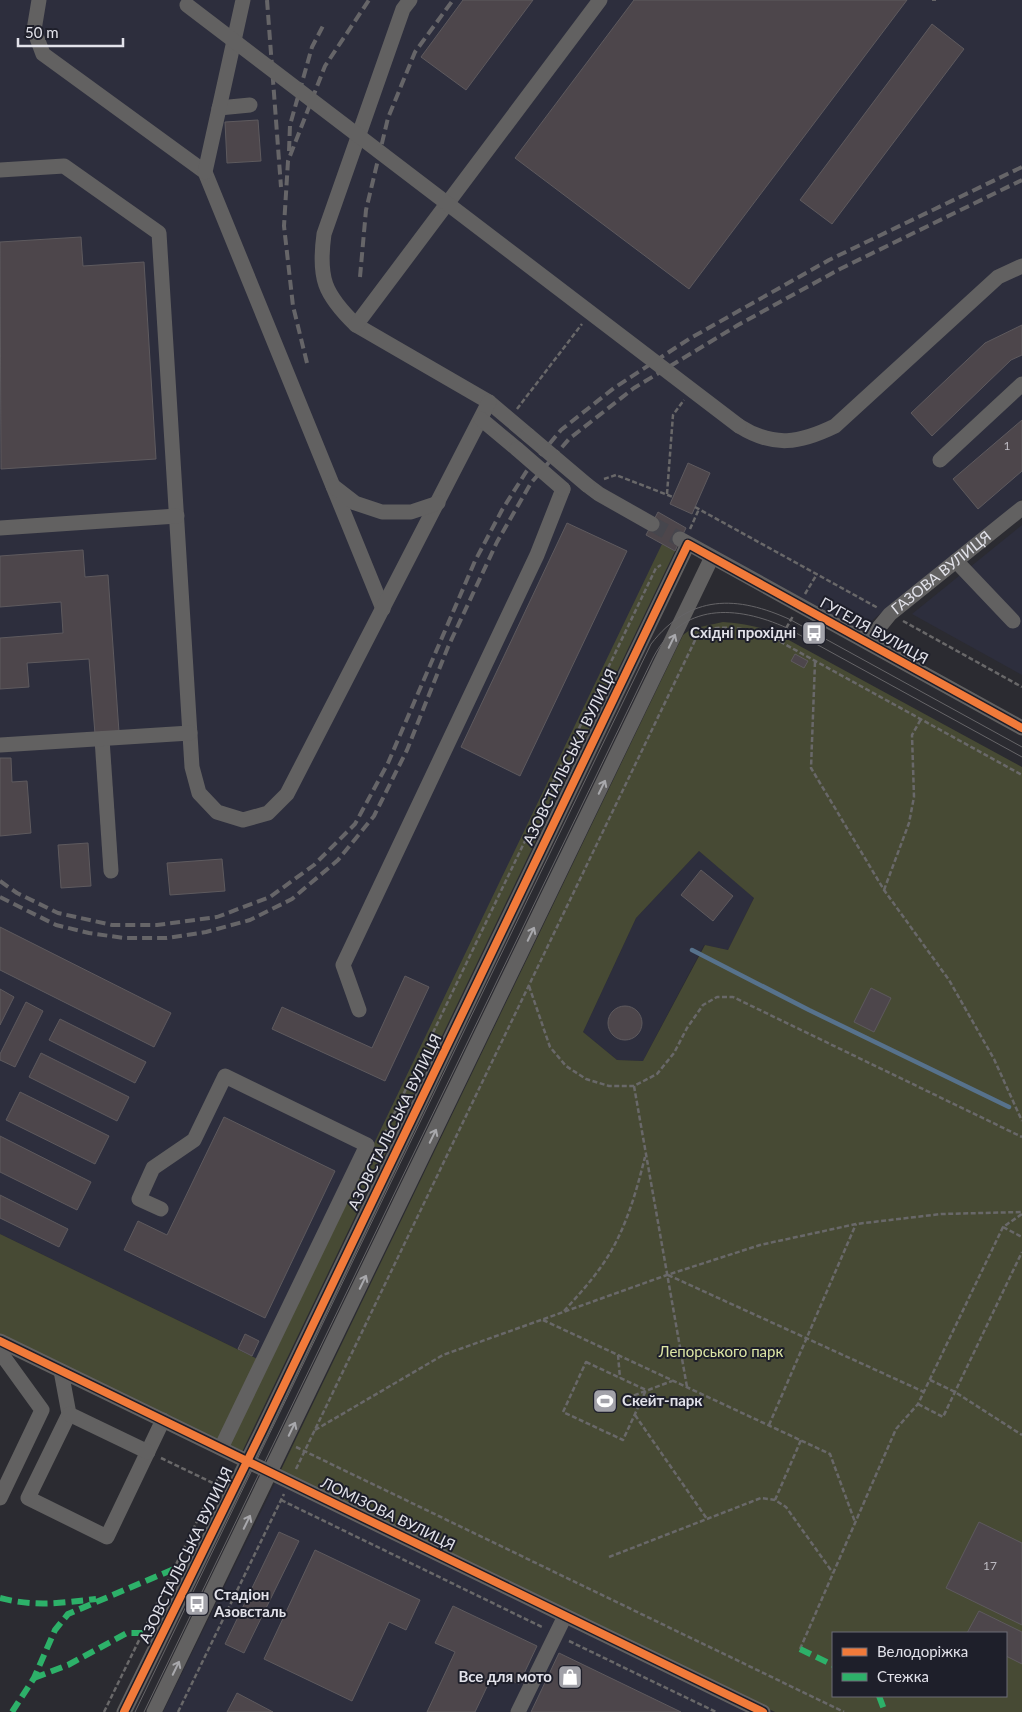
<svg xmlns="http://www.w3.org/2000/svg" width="1022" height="1712" viewBox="0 0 1022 1712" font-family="Lato,sans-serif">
<rect width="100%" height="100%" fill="#2b2b31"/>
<!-- built -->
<g fill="#2d2e3d">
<polygon points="0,0 1022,0 1022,499 859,631 683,533 268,1364 0,1234"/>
<polygon points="1022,525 1022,675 912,614"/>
<polygon points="699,851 754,897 728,950 704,945 643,1061 617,1060 583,1032 636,918"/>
<polygon points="276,1481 751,1712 163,1712"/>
</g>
<!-- green -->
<g fill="#474a34" fill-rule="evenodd">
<polygon points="662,544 675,551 242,1452 0,1334 0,1234 268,1364"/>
<path d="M723,622C747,624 763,627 785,638L1022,767V1712H775L280,1472L683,635L691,629ZM699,851L754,898L728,950L705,945L643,1061L617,1060L583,1032L636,918ZM833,1633H1006V1696H833Z"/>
</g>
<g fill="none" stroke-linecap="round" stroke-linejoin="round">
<!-- stream -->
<polyline stroke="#57728c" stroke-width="4.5" points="692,950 809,1010 1009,1107"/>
</g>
<!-- building -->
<g fill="#4d464b" stroke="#5e5a5e">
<polygon points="463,0 533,0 466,90 421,57"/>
<polygon points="634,0 907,0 689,289 515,158"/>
<polygon points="932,24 964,49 832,224 800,200"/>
<polygon points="258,120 261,161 227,163 225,122"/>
<polygon points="81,237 83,266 144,262 156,459 1,469 0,242"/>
<polygon points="1022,325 1022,355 1011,360 932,436 911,413 985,343"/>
<polygon points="1022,420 1022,471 978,509 953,479"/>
<polygon points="688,463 710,473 692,514 670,504"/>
<polygon points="658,512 686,528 675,551 646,535"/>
<polygon points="567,523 627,551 520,776 461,747"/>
<polygon points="83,550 85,577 108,575 119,732 95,734 89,659 27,663 29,687 0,689 0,638 63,633 61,602 0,607 0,556"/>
<polygon points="795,654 808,661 804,668 791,661"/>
<polygon points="0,758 11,758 12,782 27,781 31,833 0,836"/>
<polygon points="88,843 91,886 61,888 58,845"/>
<polygon points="222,859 225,891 170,895 167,863"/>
<polygon points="701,870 733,896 713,921 681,895"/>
<polygon points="0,927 171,1013 154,1047 0,970"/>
<polygon points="405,976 429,987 385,1081 272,1029 282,1007 372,1048"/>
<polygon points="871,988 891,998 874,1032 854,1022"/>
<polygon points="0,989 14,997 0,1025"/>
<polygon points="26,1002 43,1011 15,1067 0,1060 0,1054"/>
<circle cx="625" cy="1023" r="17"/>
<polygon points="60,1019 146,1062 135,1083 49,1040"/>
<polygon points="41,1053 129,1097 117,1121 29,1077"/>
<polygon points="20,1092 109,1136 95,1164 6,1120"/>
<polygon points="224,1117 335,1171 265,1318 124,1250 138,1221 167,1235"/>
<polygon points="0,1136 91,1182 77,1210 0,1172"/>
<polygon points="0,1195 68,1229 59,1247 0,1218"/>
<polygon points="245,1334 259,1341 252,1356 238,1349"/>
<polygon points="979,1522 1022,1543 1022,1625 946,1588"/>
<polygon points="279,1532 299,1541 244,1653 225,1644"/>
<polygon points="315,1550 420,1600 406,1630 389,1622 352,1701 264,1659"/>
<polygon points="453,1606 537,1646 519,1684 494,1672 475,1712 427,1712 455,1652 435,1643"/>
<polygon points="979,1611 1022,1632 1022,1664 1006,1656 1006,1633 967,1633"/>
<polygon points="559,1653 681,1712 531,1712"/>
<polygon points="237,1693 273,1712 227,1712"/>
</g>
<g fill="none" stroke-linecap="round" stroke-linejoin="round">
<!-- minor-tunnel -->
<polyline stroke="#46464d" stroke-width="15" stroke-dasharray="15 8" stroke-linecap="butt" points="652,524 680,539"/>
<!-- path -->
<g stroke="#696869" stroke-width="2.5" stroke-dasharray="5 2.5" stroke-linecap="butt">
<polyline points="517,409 582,324"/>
<polyline points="604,479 616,475 673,497"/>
<polyline points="667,494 673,415 684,400"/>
<polyline points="695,507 878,608"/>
<polyline points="690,529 699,509"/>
<polyline points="805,594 817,574"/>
<polyline points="903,621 1022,687"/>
<polyline points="779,641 793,616"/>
<polyline points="815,662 811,768 884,890 949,980 994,1059 1022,1121"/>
<polyline points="884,890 909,823 914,797 912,735 921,719"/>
<polyline points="529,986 550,1047 566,1066 586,1079 609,1086 634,1086 657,1074 674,1053 687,1028 703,1005 717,997 733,997 1022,1137"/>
<polyline points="634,1086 687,1387"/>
<polyline points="381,1141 656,568 661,565"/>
<polyline points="1003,1227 1022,1237"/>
<polyline points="668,1275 924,1392"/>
<path d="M564,1311C584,1289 604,1267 617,1240C630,1214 638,1185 645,1157"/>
<polyline points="543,1320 830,1454 855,1522"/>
<polyline points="618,1355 620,1378"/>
<polygon points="586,1362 646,1390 623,1440 563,1412"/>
<polyline points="930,1380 955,1392 1022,1435"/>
<polyline points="627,1398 672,1381"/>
<polyline points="918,1404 943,1417 1022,1252"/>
<polyline points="635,1415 707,1519"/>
<polyline points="769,1425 856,1224"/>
<polyline points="315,1430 443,1355 667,1275 760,1245 856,1224 941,1214 1022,1212"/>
<polyline points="296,1447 844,1712"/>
<polyline points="161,1458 217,1485"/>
<path d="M296,1469L699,632C726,622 755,631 779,641L1022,775"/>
<polyline points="281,1500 544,1628"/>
<polyline points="775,1500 801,1440"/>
<polyline points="609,1557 761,1498 775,1500 786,1507 833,1573"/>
<polyline points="569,1641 716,1712"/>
<polyline points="800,1649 896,1429 918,1404 1003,1227 1022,1214"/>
<polyline points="104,1712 224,1466"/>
<polyline points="178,1712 284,1494"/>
</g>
<!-- minor -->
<g stroke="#626161" stroke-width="15">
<polyline points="39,0 34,30 43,54 205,172 383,609"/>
<path d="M410,0L403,9L324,234C318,278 324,294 356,325L489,402L528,435"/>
<polyline points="219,108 250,105"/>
<polyline points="0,170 64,166 159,233 192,767 199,793 217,812 243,820 268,813 287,794 489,402"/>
<polyline points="205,172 243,0"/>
<polyline points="356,325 600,0"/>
<polyline points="481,419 517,449"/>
<path d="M739,426C774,448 800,443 835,426L998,277L1022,266"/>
<polyline points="940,460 1022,384"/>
<polyline points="587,485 599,494 652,524"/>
<polyline points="333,486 355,503 382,512 411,512 438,503"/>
<polyline points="0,528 177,516"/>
<polyline points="680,539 1022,728"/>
<polyline points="956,561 1013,621"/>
<path id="s1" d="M867,642L890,614L1022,508"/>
<polyline points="102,739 111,871"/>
<polyline points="0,745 190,733"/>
<polyline points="359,1010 343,965 537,555 563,489"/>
<polyline points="161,1209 139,1199 153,1168 194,1140 225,1076 367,1145 221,1448"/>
<polyline points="0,1341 763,1712"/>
<polyline points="0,1352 42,1410 0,1498"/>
<polyline points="61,1371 69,1414 28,1498 107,1537 163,1420"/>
<polyline points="69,1414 148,1452"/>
<polyline points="124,1712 262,1431 688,544"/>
<polyline points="154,1712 712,557"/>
<polyline points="518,1712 565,1616"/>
</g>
<!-- tram -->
<g stroke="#666568" stroke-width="1">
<path d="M135,1712L651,644C690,594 737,595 791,620L1022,747"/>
<path d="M144,1712L653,658C682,602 736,605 787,628L1022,757"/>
</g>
<!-- rail -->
<g stroke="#666568" stroke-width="4" stroke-dasharray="10 5" stroke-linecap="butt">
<polyline points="267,0 281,187"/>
<polyline points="934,1 934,0"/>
<polyline points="289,151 290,125 312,47 324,24"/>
<polyline points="360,277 366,210 388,118 415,52 453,0"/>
<polyline points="307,363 293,306 284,226 288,161 325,66 369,0"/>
<polyline points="0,881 17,893 58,913 112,925 157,925 217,917 270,897 314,865 355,824 388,763 475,561 502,510 526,472 561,430 614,388 689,339 829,260 1022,167"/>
<polyline points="0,897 56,925 89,933 124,938 167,938 206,932 250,920 292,899 338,860 374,816 407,750 448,647 497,542 531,483 569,439 634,388 738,325 840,269 1022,180"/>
</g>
<!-- minor-bridge -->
<g stroke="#626161" stroke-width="15">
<polyline points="187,5 739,426"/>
<polyline points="528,435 587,485"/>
<polyline points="517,449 563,489"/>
</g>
<!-- quiet -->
<g stroke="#2db169" stroke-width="6" stroke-dasharray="12 6" stroke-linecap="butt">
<path d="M0,1598C35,1607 61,1603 96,1599"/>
<polyline points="800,1649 833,1665"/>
<polyline points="34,1678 68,1665 127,1633 143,1633"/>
<polyline points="879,1696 885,1712"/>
<polyline points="12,1712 34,1678 55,1630 68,1614 174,1569"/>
</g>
<defs>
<g id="cycleway">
<polyline points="0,1341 763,1712"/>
<polyline points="124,1712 262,1431 688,544 1022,728"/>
</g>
</defs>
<!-- cycleway casing -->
<use href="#cycleway" stroke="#1e1f2a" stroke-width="11"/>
<!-- cycleway -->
<use href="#cycleway" stroke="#f17a3a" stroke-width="8"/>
</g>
<!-- one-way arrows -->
<defs><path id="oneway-shaft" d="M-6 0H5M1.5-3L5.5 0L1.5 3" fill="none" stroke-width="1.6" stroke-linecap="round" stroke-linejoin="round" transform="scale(1.25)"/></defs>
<g stroke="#a8a8ac">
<use href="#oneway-shaft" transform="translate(672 641) rotate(-64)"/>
<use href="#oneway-shaft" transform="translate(602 787) rotate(-64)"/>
<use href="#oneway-shaft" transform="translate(531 934) rotate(-64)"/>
<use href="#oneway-shaft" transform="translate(433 1136) rotate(-64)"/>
<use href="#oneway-shaft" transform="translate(363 1282) rotate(-64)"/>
<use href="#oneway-shaft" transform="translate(292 1429) rotate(-64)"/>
<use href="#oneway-shaft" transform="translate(247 1522) rotate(-64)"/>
<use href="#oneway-shaft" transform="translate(176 1668) rotate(-64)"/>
</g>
<!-- icons -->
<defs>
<symbol id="bus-square" viewBox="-11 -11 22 22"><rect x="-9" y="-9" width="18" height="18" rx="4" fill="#a2a2a9" stroke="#1e1f2a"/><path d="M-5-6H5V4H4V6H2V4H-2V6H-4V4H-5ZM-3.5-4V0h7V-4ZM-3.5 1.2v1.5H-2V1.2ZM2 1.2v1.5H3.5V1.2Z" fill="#fff"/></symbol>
<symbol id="stadium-square" viewBox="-11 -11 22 22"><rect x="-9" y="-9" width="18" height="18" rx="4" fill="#a2a2a9" stroke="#1e1f2a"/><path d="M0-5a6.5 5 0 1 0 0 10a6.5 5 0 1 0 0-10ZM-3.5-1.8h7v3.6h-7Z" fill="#fff"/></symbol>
<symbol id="shop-square" viewBox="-11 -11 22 22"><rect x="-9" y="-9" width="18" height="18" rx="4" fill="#a2a2a9" stroke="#1e1f2a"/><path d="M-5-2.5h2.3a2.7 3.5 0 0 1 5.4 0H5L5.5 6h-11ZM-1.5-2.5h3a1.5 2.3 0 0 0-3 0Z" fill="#fff"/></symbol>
</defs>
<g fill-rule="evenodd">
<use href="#bus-square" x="800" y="619" width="28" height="28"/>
<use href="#stadium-square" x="591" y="1387" width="28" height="28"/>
<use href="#bus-square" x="183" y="1590" width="28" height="28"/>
<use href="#shop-square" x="556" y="1663" width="28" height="28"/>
</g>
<g text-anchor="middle" stroke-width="4" stroke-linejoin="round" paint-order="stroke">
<!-- number labels -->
<g font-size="12" fill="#bdbbc2">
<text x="1007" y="450">1</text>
<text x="990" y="1570">17</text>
</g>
<!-- street labels -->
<g font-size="15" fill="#e2e2ea" stroke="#1e1f2a">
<text dy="5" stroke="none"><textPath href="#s1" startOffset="102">ГАЗОВА ВУЛИЦЯ</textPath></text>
<text transform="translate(874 631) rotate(29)" y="5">ГУГЕЛЯ ВУЛИЦЯ</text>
<text transform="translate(570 757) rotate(-64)" y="5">АЗОВСТАЛЬСЬКА ВУЛИЦЯ</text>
<text transform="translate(395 1122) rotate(-64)" y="5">АЗОВСТАЛЬСЬКА ВУЛИЦЯ</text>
<text transform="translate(388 1514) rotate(26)" y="5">ЛОМІЗОВА ВУЛИЦЯ</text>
<text transform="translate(186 1555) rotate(-64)" y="5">АЗОВСТАЛЬСЬКА ВУЛИЦЯ</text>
</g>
<!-- poi labels -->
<g font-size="15" font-weight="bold" fill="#e2e2ea" stroke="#1e1f2a" text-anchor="end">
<text x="796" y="638">Східні прохідні</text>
<text x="622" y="1406" text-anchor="start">Скейт-парк</text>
<text x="214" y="1600" text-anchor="start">Стадіон<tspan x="214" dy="17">Азовсталь</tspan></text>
<text x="552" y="1682">Все для мото</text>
</g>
<!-- park labels -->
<g font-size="15" fill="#dde6a5" stroke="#1e1f2a">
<text x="721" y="1357">Лепорського парк</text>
</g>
</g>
<!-- legend -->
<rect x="832" y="1632" width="175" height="65" fill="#1e1f2a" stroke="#6c6d77"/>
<rect x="842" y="1648" width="25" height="8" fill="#f17a3a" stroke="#6c6d77"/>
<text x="877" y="1657" font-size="15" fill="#e2e2ea">Велодоріжка</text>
<rect x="842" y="1673" width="25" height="8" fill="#2db169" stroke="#6c6d77"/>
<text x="877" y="1682" font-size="15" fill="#e2e2ea">Стежка</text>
<!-- scale -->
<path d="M18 38v8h105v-8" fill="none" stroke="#e2e2ea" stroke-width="2.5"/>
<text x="25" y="38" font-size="15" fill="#e2e2ea" stroke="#1e1f2a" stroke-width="4" paint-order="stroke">50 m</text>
</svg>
